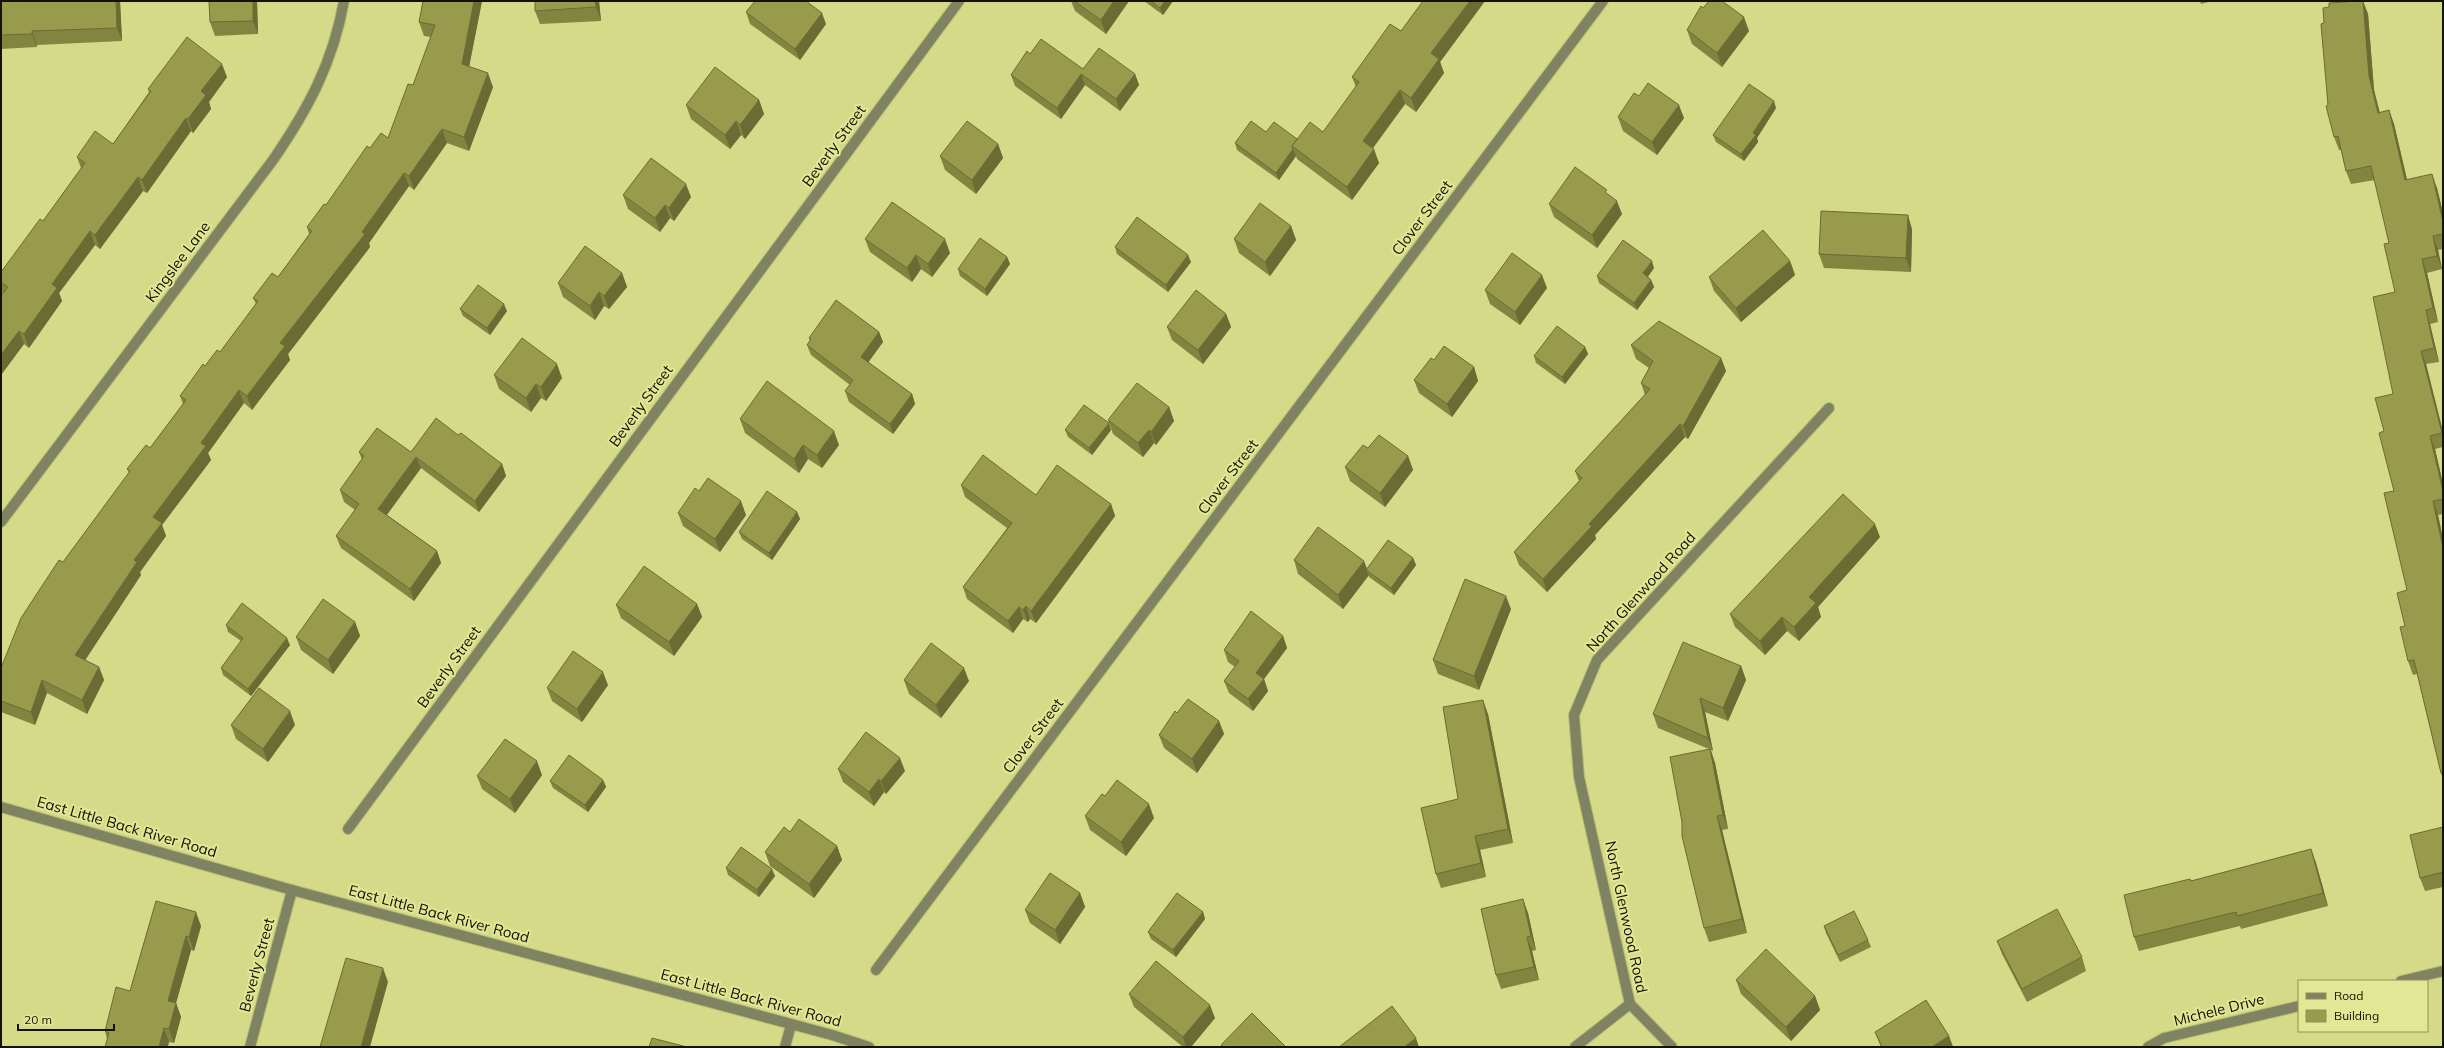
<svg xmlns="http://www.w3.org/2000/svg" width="2444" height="1048" viewBox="0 0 2444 1048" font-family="Mulish,sans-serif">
<rect width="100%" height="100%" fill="#d5da89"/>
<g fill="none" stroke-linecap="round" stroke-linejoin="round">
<defs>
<g id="minor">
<path d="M1,522L273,160C308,109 333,63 344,1"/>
<polyline points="1,807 292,890 832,1035 869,1047"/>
<polyline points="348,829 959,1"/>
<polyline points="876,970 1603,1"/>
<polyline points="2401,981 2443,971"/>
<polyline points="1630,1004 1672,1047"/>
<polyline points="250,1047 292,890"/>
<polyline points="785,1047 791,1025"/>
<polyline points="1575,1047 1630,1004 1579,777 1574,715 1597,660 1829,408"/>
<polyline points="2148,1047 2164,1038 2299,1006"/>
</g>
</defs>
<!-- minor casing -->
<use href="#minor" stroke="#b6ba73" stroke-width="12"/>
<!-- minor -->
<use href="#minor" stroke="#808362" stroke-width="10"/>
</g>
<!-- wall -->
<g fill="#828540">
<polygon points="1,1 120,1 122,41 37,45 37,47 1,49"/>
<polygon points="209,1 257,1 258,34 215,36 210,22"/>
<polygon points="423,1 482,1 469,67 493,87 469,151 447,143 414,190 409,186 369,243 370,247 288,354 290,360 252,410 244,403 208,453 211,460 162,525 166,536 140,572 141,575 85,660 99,667 104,680 87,714 47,693 35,725 1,712 1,668 63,562 129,473 127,469 150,448 183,404 180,396 205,366 220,352 256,304 253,298 278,277 309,234 307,227 326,205 370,148 388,138 413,85 431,37 424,36 419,22"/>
<polygon points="599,1 601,21 540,24 535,11"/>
<polygon points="1071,1 1129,1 1106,34 1075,11"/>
<polygon points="1144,1 1173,1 1163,15"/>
<polygon points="1423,1 1485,1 1440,62 1444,73 1416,112 1405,104 1372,148 1379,163 1352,200 1297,159 1296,156 1279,180 1237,150 1235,143 1266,132 1297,139 1323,132 1356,87 1352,77 1401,31"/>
<polygon points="2200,1 2212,1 2201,4"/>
<polygon points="2363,1 2368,14 2374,90 2380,113 2389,110 2394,124 2407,179 2437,188 2443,213 2443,249 2438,250 2442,269 2427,273 2438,322 2430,324 2439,362 2426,364 2443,432 2443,447 2435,449 2443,484 2443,514 2438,515 2443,539 2443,780 2441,773 2417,674 2413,675 2408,661 2405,626 2407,590 2394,491 2384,431 2393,394 2395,292 2389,243 2375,180 2351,184 2346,171 2341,150 2339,150 2334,137 2328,105 2324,23 2329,7"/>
<polygon points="1703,8 1749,31 1722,67 1692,44 1687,30"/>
<polygon points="746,12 826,24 800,60 750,24"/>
<polygon points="1030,54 1083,69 1135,74 1139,85 1120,111 1085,85 1061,119 1015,86 1011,75"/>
<polygon points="227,77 209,102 211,109 193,133 191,131 147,193 143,191 100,249 95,245 59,293 62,301 29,348 24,344 1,375 1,296 3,293 1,292 1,272 43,221 81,168 77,157 113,144 149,92 148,89"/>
<polygon points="1639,96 1684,118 1657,155 1623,131 1618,117"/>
<polygon points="759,100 764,114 745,139 741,135 730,149 691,119 686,105"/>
<polygon points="1776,108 1757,138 1758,142 1744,161 1716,142 1713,135"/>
<polygon points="998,144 1003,158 976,194 945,170 940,156"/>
<polygon points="1608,194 1622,214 1597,248 1554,217 1549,204"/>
<polygon points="623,195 691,197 674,221 670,218 660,232 628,209"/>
<polygon points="1291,226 1296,240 1270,276 1239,253 1234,239"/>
<polygon points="1912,229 1911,272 1824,268 1819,254"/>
<polygon points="865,239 950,253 932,277 921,269 912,282 870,252"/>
<polygon points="1115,247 1191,262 1168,292 1117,254"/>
<polygon points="1007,257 1010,264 987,296 960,276 958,269"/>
<polygon points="1790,261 1795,275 1741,322 1714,291 1709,277"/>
<polygon points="1654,268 1648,277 1651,280 1654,287 1637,310 1599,283 1597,276"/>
<polygon points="622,273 627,287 609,309 604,306 595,320 563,297 558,283"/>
<polygon points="1547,288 1520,325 1490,304 1485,290"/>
<polygon points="460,309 507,311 490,335 463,316"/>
<polygon points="1226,314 1231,327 1203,364 1172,340 1167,327"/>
<polygon points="879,332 883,342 868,362 912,394 915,404 893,434 849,402 845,391 850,385 811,355 807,345 810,341 809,338"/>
<polygon points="1631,345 1721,358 1726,371 1688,439 1685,437 1595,535 1596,539 1547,592 1519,565 1514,552 1579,481 1575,471 1645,395 1641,383 1649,368 1636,359"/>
<polygon points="1585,347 1588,354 1565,384 1536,363 1534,356"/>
<polygon points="1434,360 1474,367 1478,381 1452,417 1419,393 1414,380"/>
<polygon points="494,375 562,378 546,401 541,398 531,412 499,389"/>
<polygon points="1169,407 1174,421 1156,445 1154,443 1143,457 1113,434 1108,420"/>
<polygon points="740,419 839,445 822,468 808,459 799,473 745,433"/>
<polygon points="1065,430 1111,430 1092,455 1068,437"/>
<polygon points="458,435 502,464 506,476 479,512 421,468 387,515 437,551 441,563 414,601 341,548 336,536 355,510 344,502 340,490 362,460 359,452 411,452"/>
<polygon points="1368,448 1408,456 1413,470 1385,507 1350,481 1345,467"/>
<polygon points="961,485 1111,504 1115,516 1036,623 1030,619 1028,622 1023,619 1013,633 967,599 963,587 1007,528 965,497"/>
<polygon points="699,491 746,515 720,552 683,526 678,513"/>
<polygon points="797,512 800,519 772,560 742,539 739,532"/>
<polygon points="1880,537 1818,607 1821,617 1799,641 1787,631 1765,655 1735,627 1730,614"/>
<polygon points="1413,558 1416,565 1394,595 1369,577 1369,575 1343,609 1298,574 1294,560 1367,568"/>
<polygon points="697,604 702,617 674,656 621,618 616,605"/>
<polygon points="1511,609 1479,690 1438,674 1433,660"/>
<polygon points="355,622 360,636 333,674 301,650 296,637"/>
<polygon points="226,625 290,645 251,696 223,675 221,668 241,641 228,632"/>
<polygon points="1283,636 1287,648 1264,679 1268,691 1253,711 1229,693 1224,681 1235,667 1228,662 1224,650"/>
<polygon points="1741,666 1746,680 1728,721 1705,712 1713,751 1711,750 1715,763 1728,829 1722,830 1747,933 1709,942 1704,928 1709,749 1658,728 1653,714"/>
<polygon points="904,680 969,681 941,718 909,694"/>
<polygon points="608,685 582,722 552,701 547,688"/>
<polygon points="1177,713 1219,721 1224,734 1197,773 1164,748 1159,735"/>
<polygon points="1488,714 1513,843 1480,850 1486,877 1441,888 1436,874 1458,799"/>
<polygon points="231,725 295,725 268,762 236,739"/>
<polygon points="838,769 905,771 886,794 884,792 874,806 843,782"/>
<polygon points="542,775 515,813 482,789 477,776"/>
<polygon points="603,780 606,787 588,812 553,788 550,781"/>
<polygon points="1105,796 1154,818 1126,856 1090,830 1085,816"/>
<polygon points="2443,827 2443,887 2425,891 2420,878"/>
<polygon points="790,832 837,846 842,860 814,898 770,866 765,852"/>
<polygon points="2311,849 2316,863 2328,906 2241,929 2240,926 2139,951 2134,937 2191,881"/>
<polygon points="726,868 775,876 759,897 728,875"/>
<polygon points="1080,893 1085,907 1060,944 1030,923 1025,910"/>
<polygon points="156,901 201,926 194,951 191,950 176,1003 181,1017 174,1043 169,1042 107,1039 105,1031 130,991"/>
<polygon points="1203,912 1205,919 1176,957 1151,939 1148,932"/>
<polygon points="1528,913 1536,950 1532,951 1539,980 1501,989 1496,975"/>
<polygon points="1824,926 1868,940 1871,947 1840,962 1826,933"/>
<polygon points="1997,941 2082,957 2086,971 2027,1002 2002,954"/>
<polygon points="1736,980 1815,996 1820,1010 1791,1041 1741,994"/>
<polygon points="1129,994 1215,1018 1191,1047 1183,1047 1134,1007"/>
<polygon points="1875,1032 1949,1036 1953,1047 1881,1047"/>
</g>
<!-- shaded-wall -->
<g fill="#6a6c34">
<polygon points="116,1 120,1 122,41 117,28"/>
<polygon points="253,1 257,1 258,34 253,21"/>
<polygon points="474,1 482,1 467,77 462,64"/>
<polygon points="595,1 599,1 601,21 596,7"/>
<polygon points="1114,1 1129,1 1106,34 1101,20"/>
<polygon points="1165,1 1173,1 1163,15 1160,8"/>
<polygon points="1470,1 1485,1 1440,62 1444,73 1416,112 1411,98 1431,53"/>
<polygon points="2363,1 2368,14 2374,90 2383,127 2378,113 2369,76"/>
<polygon points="822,13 826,24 800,60 795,49"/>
<polygon points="1744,17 1749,31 1722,67 1717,53"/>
<polygon points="32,31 37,45 37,47 32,34"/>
<polygon points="222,64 227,77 209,102 211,109 193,133 188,119 201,91"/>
<polygon points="488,73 493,87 469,151 464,137"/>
<polygon points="1081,74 1085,85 1061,119 1057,108"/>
<polygon points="1135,74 1139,85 1120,111 1116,99"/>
<polygon points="1400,90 1405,104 1368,155 1363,141"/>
<polygon points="759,100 764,114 745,139 740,125"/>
<polygon points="1774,101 1776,108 1757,138 1758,142 1744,161 1741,154 1753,133"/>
<polygon points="1679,105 1684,118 1657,155 1652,142"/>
<polygon points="2389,110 2394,124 2410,193 2405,180"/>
<polygon points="186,118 191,131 147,193 142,180"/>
<polygon points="736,121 741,135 730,149 725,135"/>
<polygon points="442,129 447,143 414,190 409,176"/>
<polygon points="998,144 1003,158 976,194 972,180"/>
<polygon points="1293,149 1296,156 1279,180 1276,173"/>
<polygon points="1374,149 1379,163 1352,200 1347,187"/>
<polygon points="404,173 409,186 369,243 370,247 288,354 290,360 252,410 247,396 280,343 362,232"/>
<polygon points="2432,174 2437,188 2443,213 2443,222"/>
<polygon points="138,177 143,191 100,249 95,235"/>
<polygon points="686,184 691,197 674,221 669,208"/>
<polygon points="1617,201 1622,214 1597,248 1592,235"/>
<polygon points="665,205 670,218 660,232 655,218"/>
<polygon points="1908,215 1912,229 1911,272 1906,258"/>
<polygon points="1291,226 1296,240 1270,276 1265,262"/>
<polygon points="90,231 95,245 59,293 62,301 29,348 24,334 52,284"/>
<polygon points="2433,236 2438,250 2442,269 2437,256"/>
<polygon points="945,239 950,253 932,277 928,264"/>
<polygon points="916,255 921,269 912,282 907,268"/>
<polygon points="1188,255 1191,262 1168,292 1166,285"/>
<polygon points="1007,257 1010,264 987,296 985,289"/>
<polygon points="2422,259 2427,273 2438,322 2433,308"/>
<polygon points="1652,261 1654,268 1645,280 1643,273"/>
<polygon points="1790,261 1795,275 1741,322 1736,308"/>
<polygon points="622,273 627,287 609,309 604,296"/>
<polygon points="1542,275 1547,288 1520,325 1515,312"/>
<polygon points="1651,280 1654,287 1637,310 1634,303"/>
<polygon points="599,292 604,306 595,320 590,306"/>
<polygon points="504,304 507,311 490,335 487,328"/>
<polygon points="2426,310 2430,324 2439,362 2434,348"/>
<polygon points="1226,314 1231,327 1203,364 1198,350"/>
<polygon points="19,331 24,344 1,375 1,355"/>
<polygon points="879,332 883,342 865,367 861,357"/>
<polygon points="1585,347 1588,354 1565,384 1562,377"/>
<polygon points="2421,351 2426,364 2443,432 2443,437"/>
<polygon points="1721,358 1726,371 1688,439 1683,426"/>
<polygon points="557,364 562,378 546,401 541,387"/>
<polygon points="1474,367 1478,381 1452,417 1447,404"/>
<polygon points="536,384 541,398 531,412 526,398"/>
<polygon points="239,390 244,403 208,453 211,460 162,525 166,536 140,572 141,575 80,668 75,655 134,560 153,517 201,443"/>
<polygon points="912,394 915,404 893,434 890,424"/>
<polygon points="1169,407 1174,421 1156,445 1151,432"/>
<polygon points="1109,423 1111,430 1092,455 1089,448"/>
<polygon points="1680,424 1685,437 1595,535 1596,539 1547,592 1543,579 1589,524"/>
<polygon points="1149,430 1154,443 1143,457 1138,443"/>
<polygon points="834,431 839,445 822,468 817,455"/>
<polygon points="2430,436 2435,449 2443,484 2443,491"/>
<polygon points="803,445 808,459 799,473 794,459"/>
<polygon points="1408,456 1413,470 1385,507 1380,493"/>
<polygon points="416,457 421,468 382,521 378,509"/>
<polygon points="502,464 506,476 479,512 475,501"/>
<polygon points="741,501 746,515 720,552 715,539"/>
<polygon points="2433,501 2438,515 2443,539 2443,548"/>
<polygon points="1111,504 1115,516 1036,623 1031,611"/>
<polygon points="797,512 800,519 772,560 769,553"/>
<polygon points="1875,524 1880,537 1818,607 1821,617 1799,641 1794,627 1809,597"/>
<polygon points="437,551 441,563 414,601 410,589"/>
<polygon points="1413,558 1416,565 1394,595 1391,588"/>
<polygon points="1364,561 1368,571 1366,570 1369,575 1343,609 1338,595"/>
<polygon points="1506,596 1511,609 1479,690 1474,676"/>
<polygon points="697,604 702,617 674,656 669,642"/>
<polygon points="1026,606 1030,619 1028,622 1023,610"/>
<polygon points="1019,607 1023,619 1013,633 1008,621"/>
<polygon points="1782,617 1787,631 1765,655 1760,641"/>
<polygon points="355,622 360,636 333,674 328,660"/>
<polygon points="1283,636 1287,648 1264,679 1268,691 1253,711 1248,699 1256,673"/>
<polygon points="287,638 290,645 251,696 248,689"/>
<polygon points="1741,666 1746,680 1728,721 1723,708"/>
<polygon points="99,667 104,680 87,714 82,700"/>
<polygon points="964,668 969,681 941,718 936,705"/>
<polygon points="603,672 608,685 582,722 577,709"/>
<polygon points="42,680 47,693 35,725 31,712"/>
<polygon points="1700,698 1705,712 1713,751 1708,738"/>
<polygon points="1483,700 1488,714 1513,843 1508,829"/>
<polygon points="290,711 295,725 268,762 263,749"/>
<polygon points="1219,721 1224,734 1197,773 1192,759"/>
<polygon points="1710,749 1715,763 1728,829 1723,815"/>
<polygon points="900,758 905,771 886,794 881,781"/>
<polygon points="537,761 542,775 515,813 510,799"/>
<polygon points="879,779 884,792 874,806 869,792"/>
<polygon points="603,780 606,787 588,812 585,805"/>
<polygon points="1149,804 1154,818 1126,856 1121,842"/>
<polygon points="1717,816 1722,830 1747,933 1742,919"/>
<polygon points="1475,836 1480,850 1486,877 1481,863"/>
<polygon points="837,846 842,860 814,898 809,884"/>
<polygon points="2311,849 2316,863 2328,906 2323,893"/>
<polygon points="772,869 775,876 759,897 757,890"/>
<polygon points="1080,893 1085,907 1060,944 1055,930"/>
<polygon points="1523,899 1528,913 1536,950 1531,936"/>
<polygon points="196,912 201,926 194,951 189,937"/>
<polygon points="1203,912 1205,919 1176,957 1173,950"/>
<polygon points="186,936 191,950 176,1003 181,1017 174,1043 169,1029 168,1001"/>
<polygon points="1527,937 1532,951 1539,980 1534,967"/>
<polygon points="383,968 388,982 370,1047 361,1047"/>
<polygon points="1815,996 1820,1010 1791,1041 1786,1027"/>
<polygon points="1210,1005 1215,1018 1191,1047 1186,1047 1183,1037"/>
<polygon points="164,1028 169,1042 168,1047 159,1047"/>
<polygon points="1949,1036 1953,1047 1932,1047"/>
<polygon points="1416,1038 1419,1047 1404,1047"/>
</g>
<!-- building -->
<g fill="#979b4b" stroke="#6a6c34">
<polygon points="1,1 116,1 117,28 32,31 32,34 1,35"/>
<polygon points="209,1 253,1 253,21 210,22"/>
<polygon points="423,1 474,1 462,64 488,73 464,137 442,129 409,176 404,173 362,232 365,234 280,343 285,346 247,396 239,390 201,443 206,446 153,517 162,523 134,560 137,562 75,655 99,667 82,700 42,680 31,712 1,701 1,668 21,618 59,560 63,562 130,471 127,469 146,445 150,448 186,400 180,396 203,364 205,366 217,350 220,352 258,301 253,298 272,273 278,277 312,231 307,227 324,204 326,205 367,146 370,148 381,133 388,138 408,84 413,85 435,25 419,22"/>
<polygon points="535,1 595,1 596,7 535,11"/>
<polygon points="755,1 806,1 822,13 795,49 746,12"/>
<polygon points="1074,1 1114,1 1101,20"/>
<polygon points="1151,1 1165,1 1160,8"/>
<polygon points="1423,1 1470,1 1431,53 1439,59 1411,98 1400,90 1363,141 1374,149 1347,187 1292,146 1310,122 1323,132 1359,82 1352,77 1390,24 1401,31"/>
<polygon points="1709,1 1722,1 1744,17 1717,53 1687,30 1701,6 1703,8"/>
<polygon points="2357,1 2363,1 2369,76 2378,113 2389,110 2405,180 2432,174 2443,222 2443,234 2433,236 2437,256 2422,259 2433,308 2426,310 2434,348 2421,351 2442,433 2430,436 2443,491 2443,499 2433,501 2443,548 2443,773 2441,773 2414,660 2408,661 2400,627 2405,626 2397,593 2407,590 2384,493 2394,491 2379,433 2384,431 2375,398 2393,394 2373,297 2395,292 2384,244 2389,243 2371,166 2346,171 2338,136 2334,137 2326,106 2328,105 2321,24 2324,23 2323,8 2329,7 2329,3"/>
<polygon points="187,37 222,64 201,91 206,95 188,119 186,118 142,180 138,177 95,235 90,231 52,284 57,288 24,334 19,331 1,355 1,296 8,287 1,282 1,272 40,219 43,221 85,163 77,157 95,131 113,144 151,91 148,89"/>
<polygon points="1041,39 1083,69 1099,48 1135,74 1116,99 1081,74 1057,108 1011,75 1027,51 1030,54"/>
<polygon points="715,67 759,100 740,125 736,121 725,135 686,105"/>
<polygon points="1648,83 1679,105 1652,142 1618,117 1634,93 1639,96"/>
<polygon points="1749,84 1774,101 1753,133 1756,135 1741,154 1713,135"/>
<polygon points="967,121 998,144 972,180 940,156"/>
<polygon points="1251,121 1266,132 1274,122 1297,139 1292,146 1293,149 1276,173 1235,143"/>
<polygon points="651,158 686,184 669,208 665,205 655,218 623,195"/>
<polygon points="1575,167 1607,190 1605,192 1617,201 1592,235 1549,204"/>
<polygon points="892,202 945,239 928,264 916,255 907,268 865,239"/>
<polygon points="1260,203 1291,226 1265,262 1234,239"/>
<polygon points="1821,211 1908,215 1906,258 1819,254"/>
<polygon points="1137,217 1188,255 1166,285 1115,247"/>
<polygon points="1763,230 1790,261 1736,308 1709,277"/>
<polygon points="980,238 1007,257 985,289 958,269"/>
<polygon points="1623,240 1652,261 1643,273 1651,280 1634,303 1597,276"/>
<polygon points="585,246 622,273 604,296 599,292 590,306 558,283"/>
<polygon points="1512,253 1542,275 1515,312 1485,290"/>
<polygon points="478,285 504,304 487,328 460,309"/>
<polygon points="1196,290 1226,314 1198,350 1167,327"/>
<polygon points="836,300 879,332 861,357 912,394 890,424 845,391 853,380 807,345 811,339 809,338"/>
<polygon points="1659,321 1721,358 1683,426 1680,424 1589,524 1592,526 1543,579 1514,552 1582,478 1575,471 1650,389 1641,383 1653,361 1631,345"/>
<polygon points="1557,326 1585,347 1562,377 1534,356"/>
<polygon points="522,338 557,364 541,387 536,384 526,398 494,375"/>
<polygon points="1444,346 1474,367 1447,404 1414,380 1431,358 1434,360"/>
<polygon points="767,381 834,431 817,455 803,445 794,459 740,419"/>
<polygon points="1137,383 1169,407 1151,432 1149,430 1138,443 1108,420"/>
<polygon points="1084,405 1109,423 1089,448 1065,430"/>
<polygon points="436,418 458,435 461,433 502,464 475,501 416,457 378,509 437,551 410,589 336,536 359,504 340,490 364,456 359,452 377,428 411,452"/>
<polygon points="1379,435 1408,456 1380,493 1345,467 1363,445 1368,448"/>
<polygon points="983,455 1036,495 1057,465 1111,504 1031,611 1026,606 1023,610 1019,607 1008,621 963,587 1012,523 961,485"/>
<polygon points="708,478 741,501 715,539 678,513 695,488 699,491"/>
<polygon points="767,491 797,512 769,553 739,532"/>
<polygon points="1843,494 1875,524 1809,597 1816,603 1794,627 1782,617 1760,641 1730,614"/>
<polygon points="1318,527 1364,561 1338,595 1294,560"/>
<polygon points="1388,540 1413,558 1391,588 1366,570"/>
<polygon points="644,566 697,604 669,642 616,605"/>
<polygon points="1465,579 1506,596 1474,676 1433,660"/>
<polygon points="323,599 355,622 328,660 296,637"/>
<polygon points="242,603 287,638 248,689 221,668 243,638 226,625"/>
<polygon points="1251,611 1283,636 1256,673 1264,679 1248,699 1224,681 1239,661 1224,650"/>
<polygon points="1683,642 1741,666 1723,708 1700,698 1708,738 1653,714"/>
<polygon points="931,643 964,668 936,705 904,680"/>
<polygon points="573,651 603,672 577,709 547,688"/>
<polygon points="259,688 290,711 263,749 231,725"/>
<polygon points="1188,699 1219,721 1192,759 1159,735 1175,711 1177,713"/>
<polygon points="1483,700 1508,829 1475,836 1481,863 1436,874 1421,808 1458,799 1443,707"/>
<polygon points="866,732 900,758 881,781 879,779 869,792 838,769"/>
<polygon points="505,739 537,761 510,799 477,776"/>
<polygon points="1710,749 1723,815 1717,816 1742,919 1704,928 1682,836 1682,822 1670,757"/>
<polygon points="569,755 603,780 585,805 550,781"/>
<polygon points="1117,780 1149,804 1121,842 1085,816 1102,794 1105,796"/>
<polygon points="799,819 837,846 809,884 765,852 784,827 790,832"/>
<polygon points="2443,827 2443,872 2420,878 2410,835"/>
<polygon points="741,847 772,869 757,890 726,868"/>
<polygon points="2311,849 2323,893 2237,916 2236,912 2134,937 2124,895 2190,879 2191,881"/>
<polygon points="1050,873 1080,893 1055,930 1025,910"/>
<polygon points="1177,893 1203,912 1173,950 1148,932"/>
<polygon points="1523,899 1531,936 1527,937 1534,967 1496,975 1481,909"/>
<polygon points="156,901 196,912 189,937 186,936 168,1001 176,1003 169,1029 164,1028 159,1047 105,1047 109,1033 105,1031 116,987 130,991"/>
<polygon points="2057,909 2082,957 2022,989 1997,941"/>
<polygon points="1854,911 1868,940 1838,955 1824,926"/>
<polygon points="1766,949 1815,996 1786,1027 1736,980"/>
<polygon points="346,958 383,968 361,1047 320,1047"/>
<polygon points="1156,961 1210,1005 1183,1037 1129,994"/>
<polygon points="1926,1000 1949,1036 1932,1047 1882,1047 1875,1032"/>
<polygon points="1392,1006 1416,1038 1404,1047 1339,1047"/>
<polygon points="1252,1013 1286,1047 1224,1047 1221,1045"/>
<polygon points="652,1038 687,1047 649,1047"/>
</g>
<g text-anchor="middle" stroke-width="4" stroke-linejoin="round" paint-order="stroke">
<!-- street labels -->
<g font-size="15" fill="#121300" stroke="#e2e796">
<text transform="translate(834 146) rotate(-54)" y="5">Beverly Street</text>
<text transform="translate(1422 218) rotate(-53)" y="5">Clover Street</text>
<text transform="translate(178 262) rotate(-53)" y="5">Kingslee Lane</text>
<text transform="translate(641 406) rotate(-54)" y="5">Beverly Street</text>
<text transform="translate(1228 477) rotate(-53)" y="5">Clover Street</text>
<text transform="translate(1641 592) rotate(-48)" y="5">North Glenwood Road</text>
<text transform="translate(449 667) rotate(-54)" y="5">Beverly Street</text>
<text transform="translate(1033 736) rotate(-53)" y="5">Clover Street</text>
<text transform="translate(127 827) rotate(16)" y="5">East Little Back River Road</text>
<text transform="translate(439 914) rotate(15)" y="5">East Little Back River Road</text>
<text transform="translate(1626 917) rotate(78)" y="5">North Glenwood Road</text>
<text transform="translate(257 965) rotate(-75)" y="5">Beverly Street</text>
<text transform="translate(751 998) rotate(15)" y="5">East Little Back River Road</text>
<text transform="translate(2219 1010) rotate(-14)" y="5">Michele Drive</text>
</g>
</g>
<!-- border -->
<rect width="2444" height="1048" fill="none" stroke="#121300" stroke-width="4"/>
<!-- legend -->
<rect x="2298" y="980" width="130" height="52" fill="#e2e796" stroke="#8f925a"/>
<rect x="2306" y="993" width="20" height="6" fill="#808362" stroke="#8f925a"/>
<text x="2334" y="1000" font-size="12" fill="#121300">Road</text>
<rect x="2306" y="1010" width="20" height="12" fill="#979b4b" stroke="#8f925a"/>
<text x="2334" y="1020" font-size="12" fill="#121300">Building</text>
<!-- scale -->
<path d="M18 1024v6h96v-6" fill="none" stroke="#121300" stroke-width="2"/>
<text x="24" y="1024" font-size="12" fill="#121300" stroke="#e2e796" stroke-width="3" paint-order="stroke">20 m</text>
</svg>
